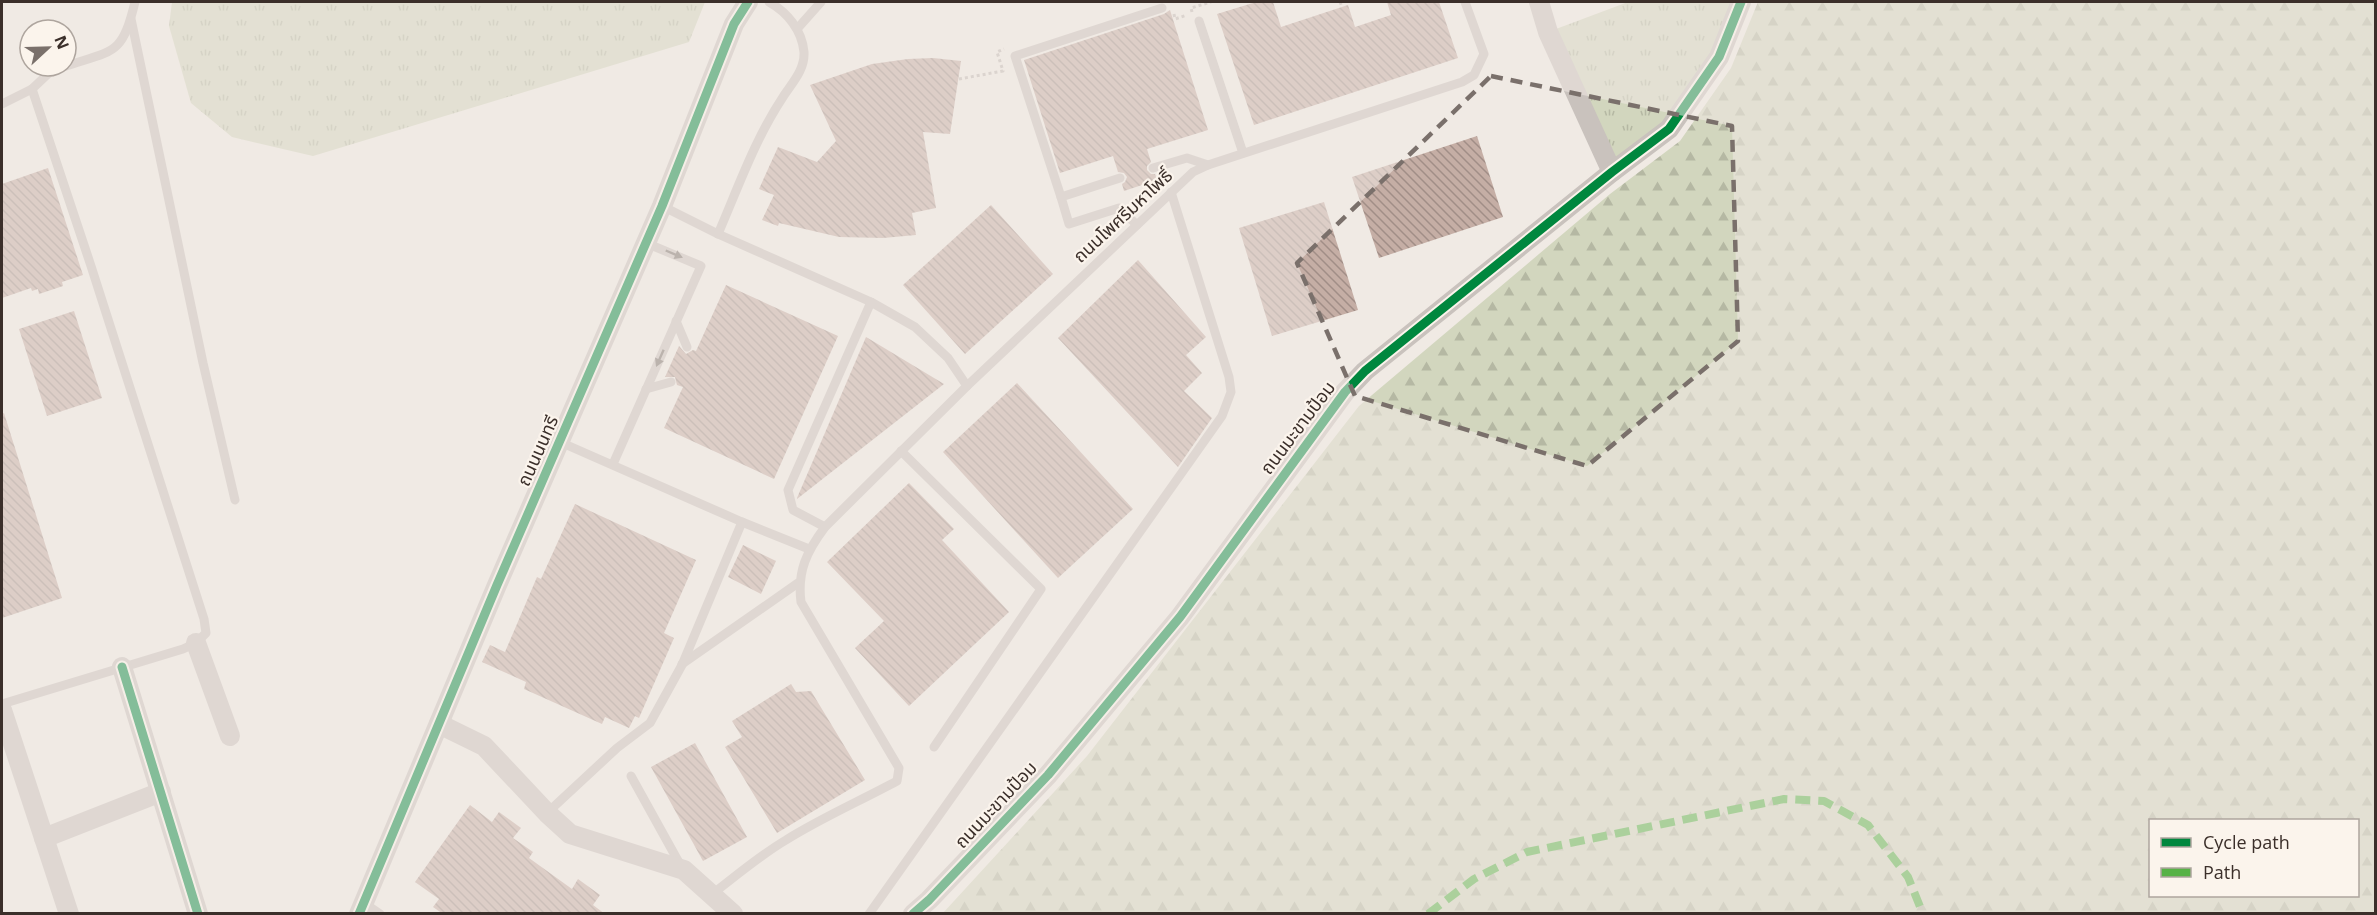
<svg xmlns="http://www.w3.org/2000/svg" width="2377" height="915" viewBox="0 0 2377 915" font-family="'Open Sans','Noto Sans Thai',sans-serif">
<defs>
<pattern id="forest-firs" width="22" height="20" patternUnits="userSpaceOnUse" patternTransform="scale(1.5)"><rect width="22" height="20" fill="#d2d6be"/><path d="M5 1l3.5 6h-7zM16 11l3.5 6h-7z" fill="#b5b8a3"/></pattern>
<pattern id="park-tufts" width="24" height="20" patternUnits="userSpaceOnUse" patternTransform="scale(1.5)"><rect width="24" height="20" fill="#d2d6be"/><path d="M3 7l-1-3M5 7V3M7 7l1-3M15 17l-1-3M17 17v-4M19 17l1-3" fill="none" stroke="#b5b8a3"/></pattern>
<pattern id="building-back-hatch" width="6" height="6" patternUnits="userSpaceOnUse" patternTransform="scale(1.5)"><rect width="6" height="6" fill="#c5aea5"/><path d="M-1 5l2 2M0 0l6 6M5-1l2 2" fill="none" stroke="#a18e87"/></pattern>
</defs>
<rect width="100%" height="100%" fill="#f0eae4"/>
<!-- forest -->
<path fill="url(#forest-firs)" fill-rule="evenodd" d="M1758,2H2375V913H943L1087,756L1359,406L1610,194L1680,141L1731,68ZM2150,820H2358V896H2150Z"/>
<!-- park -->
<g fill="url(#park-tufts)">
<polygon points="172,2 705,2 689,42 313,156 232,137 191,103 169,26"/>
<polygon points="1628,2 1741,2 1669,129 1612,172 1548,32"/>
</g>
<!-- building -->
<g fill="url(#building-back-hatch)">
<polygon points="1256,2 1273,2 1281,27 1348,5 1355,27 1391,15 1387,2 1439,2 1458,58 1254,125 1217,14"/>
<polygon points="1170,10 1208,130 1147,149 1151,162 1147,166 1147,170 1151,174 1155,174 1157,180 1124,191 1122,184 1125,182 1127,177 1124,173 1118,172 1113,156 1060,173 1024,60 1164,14"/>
<polygon points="933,58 961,61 950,134 923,132 936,208 912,213 916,235 883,238 839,237 779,223 778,226 762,220 774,195 759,189 778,147 817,162 836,141 810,85 872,64 908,59"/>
<polygon points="1477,136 1503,217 1379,258 1352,177"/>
<polygon points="48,168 83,275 62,282 63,286 39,294 38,289 32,291 31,288 2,298 2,184"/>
<polygon points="1324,202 1358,310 1272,336 1239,228"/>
<polygon points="991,205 1053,274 965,354 903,285"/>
<polygon points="1138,260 1206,337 1186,355 1202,373 1184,391 1212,418 1178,467 1058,338"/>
<polygon points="726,285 838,336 774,479 664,428 683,387 677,385 675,377 665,377 679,346 686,354 693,350 696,351"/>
<polygon points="74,311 102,398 47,416 19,329"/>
<polygon points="866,337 944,384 797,499 797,498"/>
<polygon points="1017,383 1133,509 1058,578 943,452"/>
<polygon points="4,413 62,598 2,618 2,414"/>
<polygon points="909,483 954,529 942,540 1009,612 909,706 855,648 884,621 827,562"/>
<polygon points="575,504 696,560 664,633 674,638 639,718 635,716 629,728 605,717 602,724 524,689 526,682 482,662 490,645 505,652 537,577 541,579"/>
<polygon points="743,545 776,561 761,594 728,577"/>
<polygon points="791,684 796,692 811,691 865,780 777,833 725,747 742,737 732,721"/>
<polygon points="695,743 747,837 703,861 651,767"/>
<polygon points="470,805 492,822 499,812 521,828 513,838 533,852 529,858 572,889 578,879 600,895 593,905 605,914 443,914 433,907 439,899 415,882"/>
</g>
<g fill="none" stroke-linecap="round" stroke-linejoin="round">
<!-- path -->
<g stroke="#c2bbb5" stroke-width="3" stroke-dasharray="3 3" stroke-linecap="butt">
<polyline points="1340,2 1342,7"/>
<polyline points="1192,12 1191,8 1211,2"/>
<polyline points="1174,14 1175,19 1187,15"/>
<polyline points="959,79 1003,71 997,52 1004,49"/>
</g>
<!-- lane -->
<g stroke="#c9c2bd" stroke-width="9">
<polyline points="131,19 203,363 235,500"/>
<polyline points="1199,21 1243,153"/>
<polyline points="797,29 821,2"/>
<path d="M66,66C115,50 122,55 135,2"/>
<polyline points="2,104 32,89 51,71 65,66"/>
<polyline points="1153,168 1187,158 1208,165"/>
<polyline points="1120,178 1061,197 1069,224 1119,208 1137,225"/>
<polyline points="1061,197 1015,56 1162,8"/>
<polyline points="662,206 718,234 871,302 915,327 948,358 967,386"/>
<path d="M718,234C738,188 755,139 783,97C792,83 805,70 804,52C802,30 787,12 769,2"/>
<polyline points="676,321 687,347"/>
<polyline points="646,389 671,382"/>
<polyline points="560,442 742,522 809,549"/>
<polyline points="901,451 1041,589 934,747"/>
<polyline points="613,464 701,266 646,243"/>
<polyline points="825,527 793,510 788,490 871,302"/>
<polyline points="682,664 798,583"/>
<polyline points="2,704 183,649 196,643 206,633 204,619 91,266 32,89"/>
<polyline points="631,776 682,868"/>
<polyline points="547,813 617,748 650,723 682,665 742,522"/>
<path d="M711,895C736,876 759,856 786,840C821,818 860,801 897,781L899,768L801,602C797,571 807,551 825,527L967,386L1193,172L1208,165L1462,82L1474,75L1484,54L1465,2"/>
<polyline points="364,903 380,914"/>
<polyline points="869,914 1222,416 1231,392 1229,377 1171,192"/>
</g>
<!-- street -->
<g stroke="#c9c2bd" stroke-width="20">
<polyline points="1539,2 1548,32 1612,172"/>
<polyline points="196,643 230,736"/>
<polyline points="122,667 198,914"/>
<polyline points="2,710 69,914"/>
<polyline points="439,724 484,746 547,813 570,834 684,870 733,914"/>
<polyline points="44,838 161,792"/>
<polyline points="359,914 497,585 662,206 734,24 748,2"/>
<polyline points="913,914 929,900 1048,775 1180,617 1345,392 1365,371 1612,172 1669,129 1719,57 1741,2"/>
</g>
<!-- quiet -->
<polyline stroke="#57b246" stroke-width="8" stroke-dasharray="15 8" stroke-linecap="butt" points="1428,914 1474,879 1527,852 1784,799 1824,801 1868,825 1908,877 1923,914"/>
<defs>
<g id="cycleway">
<polyline points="122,667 198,914"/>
<polyline points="359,914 497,585 662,206 734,24 748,2"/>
<polyline points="913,914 929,900 1048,775 1180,617 1345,392 1365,371 1612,172 1669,129 1719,57 1741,2"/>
</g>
</defs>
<!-- cycleway casing -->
<use href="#cycleway" stroke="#fbf4ec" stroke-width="13"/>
<!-- cycleway -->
<use href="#cycleway" stroke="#00873e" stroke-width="9"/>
</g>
<!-- one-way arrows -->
<defs><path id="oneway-solid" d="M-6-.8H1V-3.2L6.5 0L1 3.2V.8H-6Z" transform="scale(1.5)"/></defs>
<g fill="#7b716c">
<use href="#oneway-solid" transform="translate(674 254) rotate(23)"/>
<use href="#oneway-solid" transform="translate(660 358) rotate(114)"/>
</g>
<!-- marked area -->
<path d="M0 0H2377V915H0ZM1491,76L1732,126L1738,341L1587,466L1355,396L1297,263Z" fill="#f0eae4" fill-opacity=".55" fill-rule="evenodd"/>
<path fill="none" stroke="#7a706b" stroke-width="4.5" stroke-dasharray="12 8" stroke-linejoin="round" d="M1491,76L1732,126L1738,341L1587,466L1355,396L1297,263Z"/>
<g text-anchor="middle" stroke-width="4.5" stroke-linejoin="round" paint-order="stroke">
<!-- street labels -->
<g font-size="18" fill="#3b2f2a" stroke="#fbf4ec">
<text transform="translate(1123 216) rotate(-43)" y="6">ถนนโพศรีมหาโพธิ์</text>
<text transform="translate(1298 428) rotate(-53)" y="6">ถนนมะขามป้อม</text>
<text transform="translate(538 451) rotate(-66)" y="6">ถนนนนทรี</text>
<text transform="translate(996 805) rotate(-47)" y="6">ถนนมะขามป้อม</text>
</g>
</g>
<!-- border -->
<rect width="2377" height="915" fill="none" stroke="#3b2f2a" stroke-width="6"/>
<!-- legend -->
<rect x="2149" y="819" width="210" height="78" fill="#fbf4ec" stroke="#aea59e" stroke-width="1.5"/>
<rect x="2161" y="838" width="30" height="9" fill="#00873e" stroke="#aea59e" stroke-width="1.5"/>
<text x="2203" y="849" font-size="18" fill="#3b2f2a">Cycle path</text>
<rect x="2161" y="868" width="30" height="9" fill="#57b246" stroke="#aea59e" stroke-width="1.5"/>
<text x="2203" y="879" font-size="18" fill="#3b2f2a">Path</text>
<!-- north arrow -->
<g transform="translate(48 48) rotate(68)"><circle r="28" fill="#fbf4ec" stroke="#aea59e" stroke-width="1.5"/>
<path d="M0-4.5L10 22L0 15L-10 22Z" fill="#7a706b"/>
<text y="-9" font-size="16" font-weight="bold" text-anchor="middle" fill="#3b2f2a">N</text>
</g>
</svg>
